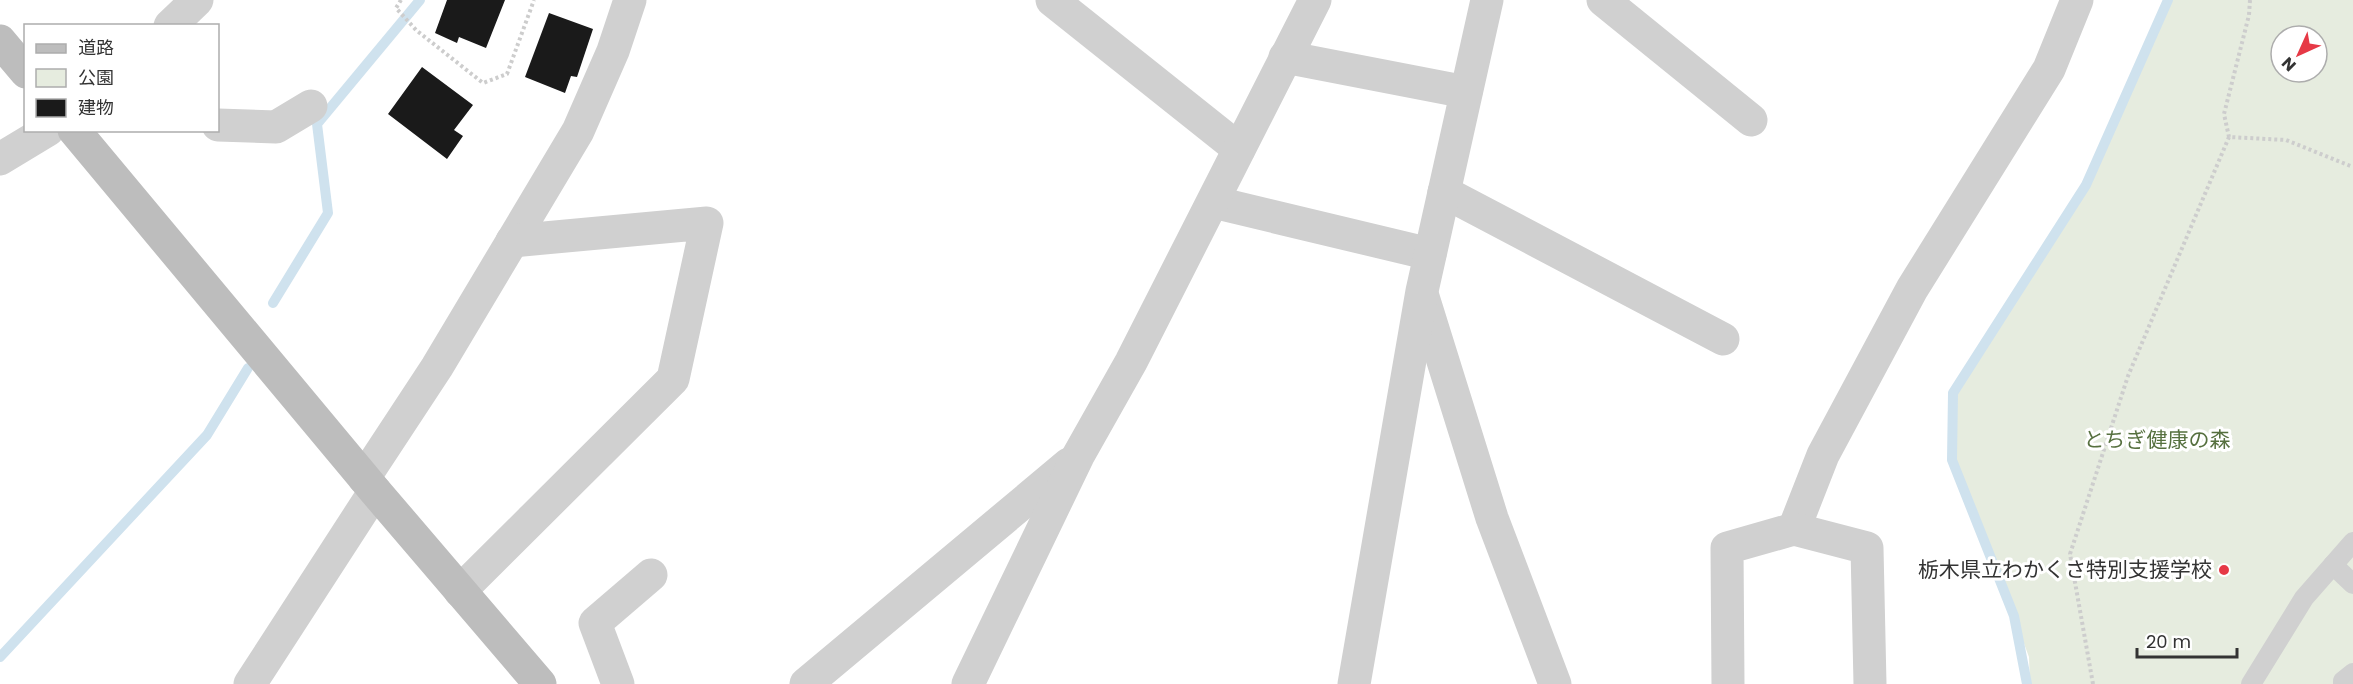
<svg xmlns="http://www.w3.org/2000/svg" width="2353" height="684" viewBox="0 0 2353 684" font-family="Poppins,'Noto Sans JP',sans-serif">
<rect width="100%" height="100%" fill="#fff"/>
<!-- green -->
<path fill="#e6ecdf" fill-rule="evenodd" d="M2168,0H2353V684H2030L2029,657L1991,555L1952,460L1953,393L2086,185ZM2281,36H2317V72H2281Z"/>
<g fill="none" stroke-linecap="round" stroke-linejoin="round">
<!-- stream -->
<g stroke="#cfe2ee" stroke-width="10">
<polyline points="273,303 328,213 317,124 420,0"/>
<polyline points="0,657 207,435 248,368"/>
<polyline points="2027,684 2014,616 1952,460 1953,393 2086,185 2168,0"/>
</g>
</g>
<!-- building -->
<g fill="#1a1a1a">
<polygon points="447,0 505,0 486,48 459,37 457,43 435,33"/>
<polygon points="549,13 593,29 577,77 571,76 565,93 525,77"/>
<polygon points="422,67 473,105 454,130 463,136 447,159 388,114"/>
</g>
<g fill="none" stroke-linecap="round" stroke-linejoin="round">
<!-- path -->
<g stroke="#cdcdcd" stroke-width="4" stroke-dasharray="3 3" stroke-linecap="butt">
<polyline points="401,0 396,8 416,30 483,83 507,74 534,0"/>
<polyline points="2250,0 2249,15 2224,114 2229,137 2286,140 2353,167"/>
<polyline points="2093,684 2070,554 2128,376 2229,137"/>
</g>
<!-- lane -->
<g stroke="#d0d0d0" stroke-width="20">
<polyline points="2333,565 2353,584"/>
<polyline points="2251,684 2304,598 2353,542"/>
<polyline points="2343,684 2343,681 2353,673"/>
</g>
<!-- street -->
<g stroke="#d0d0d0" stroke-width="33">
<polyline points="1052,0 1239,149"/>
<polyline points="1603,0 1751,120"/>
<polyline points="170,26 197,0"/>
<polyline points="1285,57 1466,92"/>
<polyline points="218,125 276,127 311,106"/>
<polyline points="0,159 48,130"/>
<polyline points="1444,192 1723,339"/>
<polyline points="1213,202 1430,254"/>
<polyline points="1423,297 1492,518 1555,684"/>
<polyline points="364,478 437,367 578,131 613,51 630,0"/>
<polyline points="1794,529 1823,455 1912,289 2049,69 2077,0"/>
<polyline points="460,591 673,379 707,223 512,241"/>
<polyline points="250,684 375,491"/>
<polyline points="618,684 595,623 651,575"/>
<polyline points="806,684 1069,464"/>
<polyline points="968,684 1078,456 1131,362 1315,0"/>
<polyline points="1354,684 1422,291 1487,0"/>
<polyline points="1728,684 1727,548 1794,529 1867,548 1870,684"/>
</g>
<!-- secondary -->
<g stroke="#bdbdbd" stroke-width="33">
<polyline points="0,41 26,72"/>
<polyline points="74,130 375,491 540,684"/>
</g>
</g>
<!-- markers -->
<circle fill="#e63946" stroke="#fff" stroke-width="2" cx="2224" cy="570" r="6"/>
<g text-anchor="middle" stroke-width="6" stroke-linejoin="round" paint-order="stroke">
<!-- park labels -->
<g font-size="21" fill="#56703f" stroke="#fff">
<text x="2157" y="447">とちぎ健康の森</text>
</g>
<!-- poi labels -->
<g font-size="21" fill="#333" stroke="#fff" text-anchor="end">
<text x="2212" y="577">栃木県立わかくさ特別支援学校</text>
</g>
</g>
<!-- legend -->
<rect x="24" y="24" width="195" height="108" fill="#ffffff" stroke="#adadad" stroke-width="1.5"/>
<rect x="36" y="44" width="30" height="9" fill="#bdbdbd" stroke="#adadad" stroke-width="1.5"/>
<text x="78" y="54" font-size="18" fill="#333333">道路</text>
<rect x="36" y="69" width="30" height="18" fill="#e6ecdf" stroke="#adadad" stroke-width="1.5"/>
<text x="78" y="84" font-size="18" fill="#333333">公園</text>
<rect x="36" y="99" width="30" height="18" fill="#1a1a1a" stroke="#adadad" stroke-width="1.5"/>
<text x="78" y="114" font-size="18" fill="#333333">建物</text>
<!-- north arrow -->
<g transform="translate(2299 54) rotate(225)"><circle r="28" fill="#ffffff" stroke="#adadad" stroke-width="1.5"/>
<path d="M0-4.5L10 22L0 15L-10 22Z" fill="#e63946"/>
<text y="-9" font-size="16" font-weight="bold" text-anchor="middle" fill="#333333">N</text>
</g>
<!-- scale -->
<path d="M2137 648v9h100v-9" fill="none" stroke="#333333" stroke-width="3"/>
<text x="2146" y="648" font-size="18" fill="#333333" stroke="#ffffff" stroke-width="4.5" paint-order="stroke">20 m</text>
</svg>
